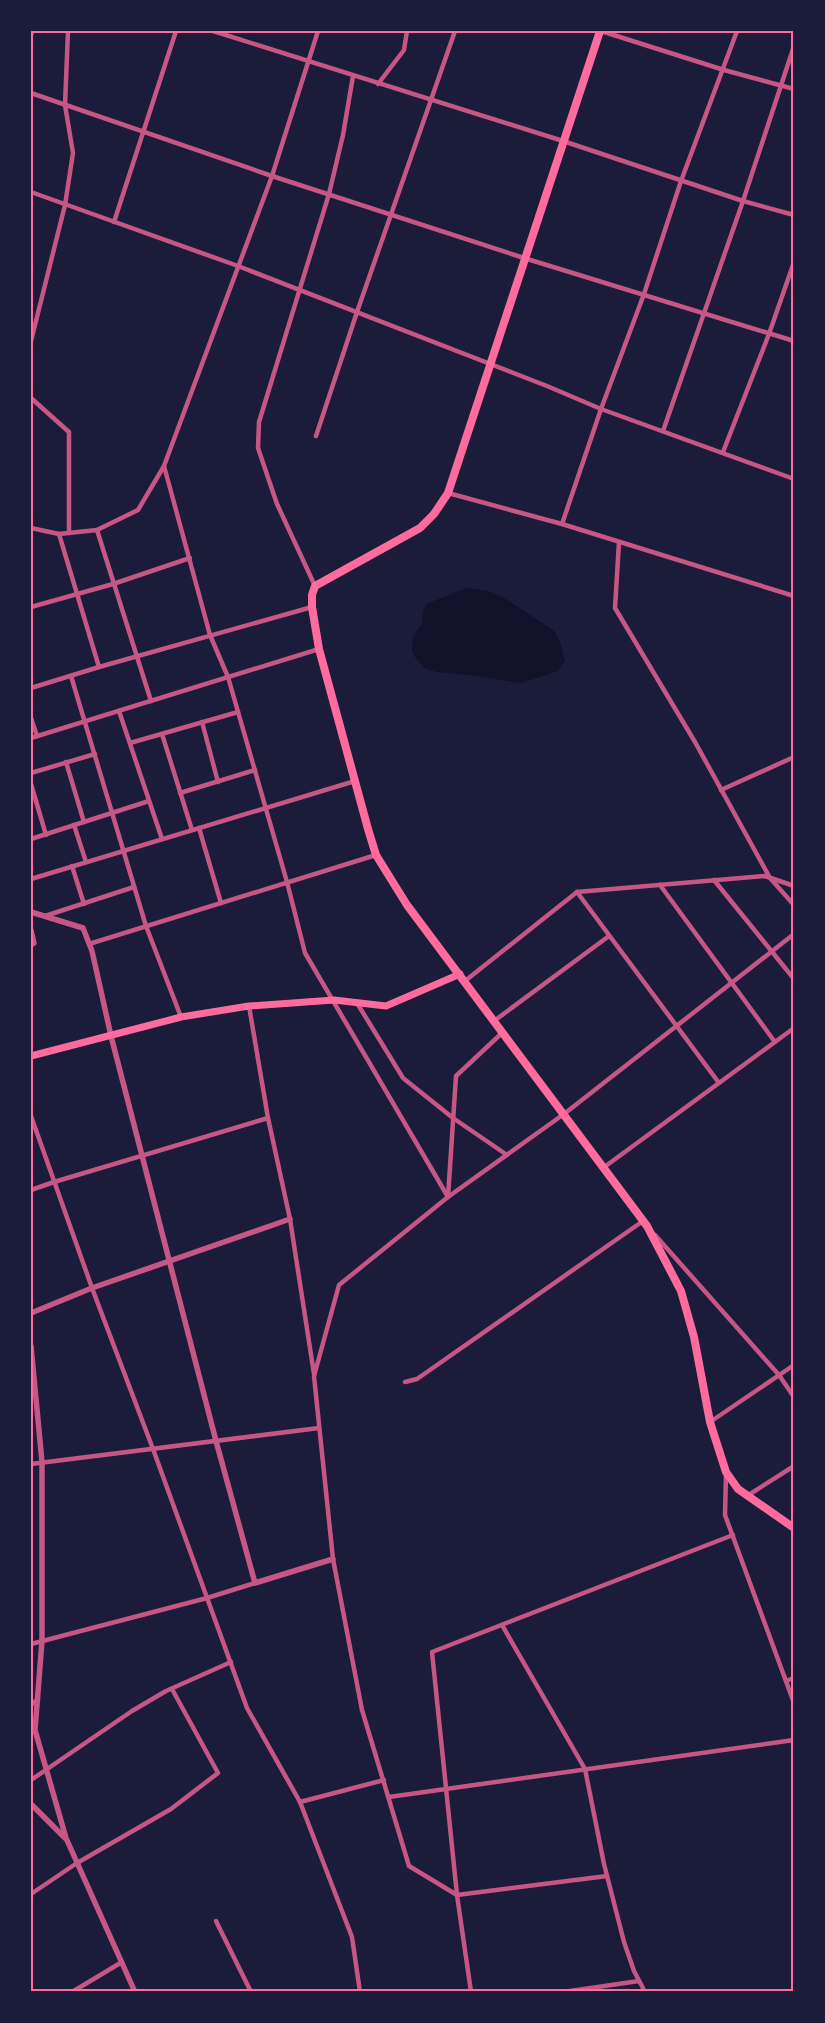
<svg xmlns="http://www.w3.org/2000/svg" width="825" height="2023" viewBox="0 0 825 2023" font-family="'DejaVu Sans',sans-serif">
<rect width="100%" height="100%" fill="#1b1b3a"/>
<!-- water -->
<polygon fill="#12122b" points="467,588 488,591 501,596 554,631 560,642 565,661 558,671 521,683 469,675 437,672 424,668 415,657 412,651 413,637 422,624 423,611 426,604"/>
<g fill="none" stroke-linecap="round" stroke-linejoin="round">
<!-- minor -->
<g stroke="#c65784" stroke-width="4.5">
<polyline points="213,31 563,141 743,201 794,215"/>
<polyline points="601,31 724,70 794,89"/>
<polyline points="31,35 32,31"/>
<polyline points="378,84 404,50 407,31"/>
<polyline points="31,93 272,176 524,258 794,341"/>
<polyline points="31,192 238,266 547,386 601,409 794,479"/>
<polyline points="114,222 176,31"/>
<polyline points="31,341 65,205 73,153 65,105 68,31"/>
<polyline points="31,398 69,432 69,533"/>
<polyline points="663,431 743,201 794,46"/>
<polyline points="316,436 357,312 455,31"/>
<polyline points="723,452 769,334 794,262"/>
<polyline points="164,466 210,635 228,677 287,882 305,953 448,1197 564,1114 794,934"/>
<polyline points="448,493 562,524 794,596"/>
<polyline points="562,524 601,409 644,294 681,181 737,31"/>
<polyline points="31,528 59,534 97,530 138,510 164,466 272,176 318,31"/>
<polyline points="97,530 151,701"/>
<polyline points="59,534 99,667"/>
<polyline points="619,542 615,608 695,742 770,878 794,905"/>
<polyline points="315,586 277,504 258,448 259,422 329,194 343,135 353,76"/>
<polyline points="31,607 113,584 190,558"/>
<polyline points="71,676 146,926 181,1017"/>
<polyline points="31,688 99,667 312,607"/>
<polyline points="119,711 162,839"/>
<polyline points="31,718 37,736"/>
<polyline points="202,722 218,782"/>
<polyline points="162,734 192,830"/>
<polyline points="31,738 319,649"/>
<polyline points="130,743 238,712"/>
<polyline points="66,762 84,822"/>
<polyline points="31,773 95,754"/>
<polyline points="31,784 46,835"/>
<polyline points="721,790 794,757"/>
<polyline points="180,793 255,770"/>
<polyline points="74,825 86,862"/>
<polyline points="199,828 221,903"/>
<polyline points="31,839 149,801"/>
<polyline points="72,866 84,904"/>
<polyline points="31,879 355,781"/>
<polyline points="714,880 794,979"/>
<polyline points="660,885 775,1042"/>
<polyline points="577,892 719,1083"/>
<polyline points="45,916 134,887"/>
<polyline points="89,944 376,855"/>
<polyline points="465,981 577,892 765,876 794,886"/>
<polyline points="357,1003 403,1078 453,1118 507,1155"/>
<polyline points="249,1006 268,1118 290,1219 314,1374"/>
<polyline points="494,1021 609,936"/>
<polyline points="31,1116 92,1288 153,1449 247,1708 300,1802 352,1937 360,1992"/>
<polyline points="603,1168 794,1028"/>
<polyline points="31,1190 54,1182 268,1118"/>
<polyline points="655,1235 779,1375 794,1397"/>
<polyline points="405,1382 417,1379 643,1221"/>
<polyline points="710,1422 794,1365"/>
<polyline points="31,1464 319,1428"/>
<polyline points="726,1474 725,1515 794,1703"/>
<polyline points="747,1496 794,1466"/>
<polyline points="502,1625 585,1769 604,1864 624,1942 634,1971 645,1992"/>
<polyline points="31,1644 207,1598 255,1583"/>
<polyline points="786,1681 794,1678"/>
<polyline points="31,1705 38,1699"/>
<polyline points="31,1780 132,1711 166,1691 231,1662"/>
<polyline points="389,1797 794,1740"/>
<polyline points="300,1802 384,1780"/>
<polyline points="607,1876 457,1895 432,1652 733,1535"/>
<polyline points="31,1894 77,1863 171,1809 218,1773 172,1689"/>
<polyline points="216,1921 251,1992"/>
<polyline points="72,1992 122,1962"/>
<polyline points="471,1992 457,1895 409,1866 362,1710 333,1559 314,1376 339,1285 448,1197 456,1076 503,1032"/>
<polyline points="563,1992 639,1981"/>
</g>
<!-- tertiary -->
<g stroke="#c65784" stroke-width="5.5">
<polyline points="31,912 83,928 92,951 111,1036 216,1441 255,1583 333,1559"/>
<polyline points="31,930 34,943 31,945"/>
<polyline points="31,1313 92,1288 290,1219"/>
<polyline points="31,1346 42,1462 42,1641 35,1730 66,1838 135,1992"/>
<polyline points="31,1804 65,1838"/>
</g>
<!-- secondary -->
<polyline stroke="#ff6b9d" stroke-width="7" points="31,1056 181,1017 249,1006 334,1000 386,1006 460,974"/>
<!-- trunk -->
<polyline stroke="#ff6b9d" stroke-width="8" points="600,31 448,493 434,514 420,528 315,586 312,595 312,607 319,649 368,829 376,855 407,905 647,1226 681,1291 694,1337 710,1422 726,1472 738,1489 794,1528"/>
</g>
<!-- border -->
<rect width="825" height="2023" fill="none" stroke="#1b1b3a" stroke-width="65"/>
<rect x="32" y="32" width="760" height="1958" fill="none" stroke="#ff6b9d" stroke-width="2"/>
</svg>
